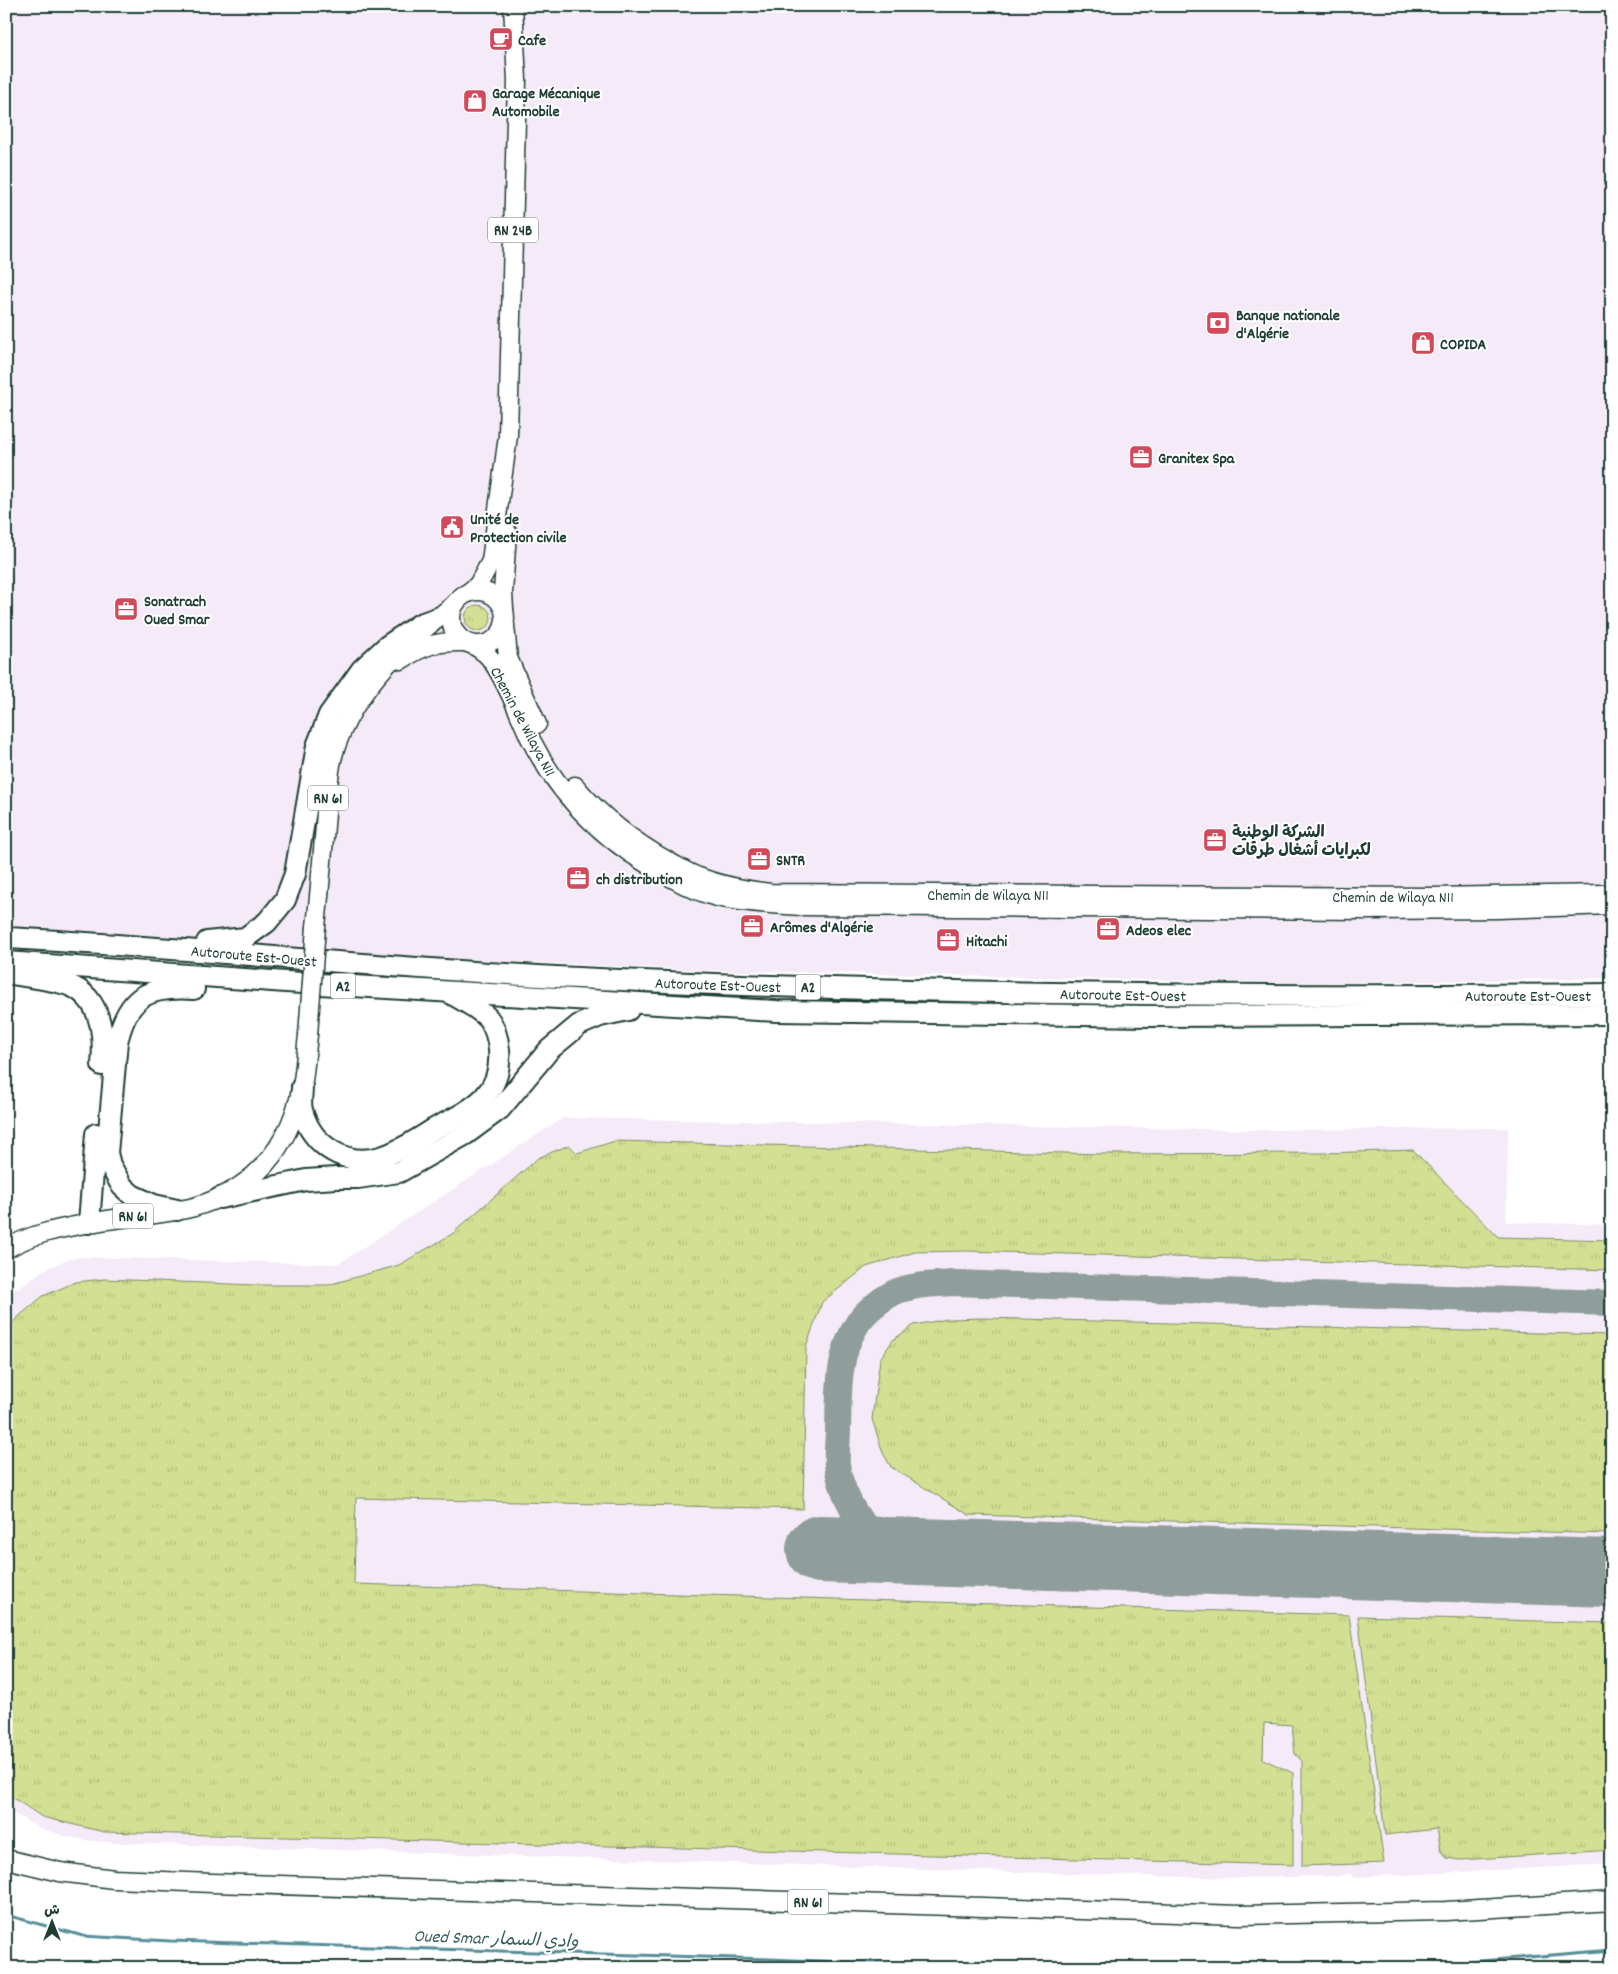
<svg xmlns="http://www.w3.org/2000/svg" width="1618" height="1974" viewBox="0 0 1618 1974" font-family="Dekko,'Playpen Sans Arabic',sans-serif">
<defs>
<pattern id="grass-tufts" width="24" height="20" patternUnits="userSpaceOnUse" patternTransform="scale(1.25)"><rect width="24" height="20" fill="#d3e093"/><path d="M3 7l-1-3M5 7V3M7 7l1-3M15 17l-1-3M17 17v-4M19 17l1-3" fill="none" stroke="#b5c17f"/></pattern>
</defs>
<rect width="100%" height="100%" fill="#fff"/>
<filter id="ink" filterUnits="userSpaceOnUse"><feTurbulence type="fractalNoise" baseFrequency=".02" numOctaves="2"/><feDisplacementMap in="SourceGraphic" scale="10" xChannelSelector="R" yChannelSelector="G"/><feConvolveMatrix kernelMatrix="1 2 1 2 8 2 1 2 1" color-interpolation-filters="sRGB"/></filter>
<g filter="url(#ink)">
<!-- built -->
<g fill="#f5eaf7">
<polygon points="6,6 1612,6 1612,978 1300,983 697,970 260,950 6,929"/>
<polygon points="563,1118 1253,1130 1508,1128 1506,1222 1612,1225 1612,1864 1402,1875 1352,1877 1350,1874 1347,1874 1338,1876 1239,1878 1143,1876 124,1843 91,1841 65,1836 39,1828 15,1814 6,1807 6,1297 42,1271 66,1260 80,1257 338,1264"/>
</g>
<!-- grass -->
<g fill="url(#grass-tufts)" stroke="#798e64">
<circle cx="478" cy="618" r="13"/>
<polygon points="615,1141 1102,1154 1326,1153 1413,1150 1498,1237 1612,1240 1612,1270 966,1251 915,1252 866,1267 822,1302 806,1347 803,1509 356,1498 354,1584 1349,1615 1384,1863 1302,1866 1302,1761 1295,1754 1292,1725 1264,1723 1263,1759 1293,1773 1293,1865 104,1832 42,1817 6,1793 6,1331 17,1318 43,1296 76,1282 104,1279 255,1285 328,1285 399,1265 452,1234 538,1158 569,1145 577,1153"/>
<polygon points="985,1318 1612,1335 1612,1534 969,1515 891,1467 883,1453 872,1419 880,1359 893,1340 914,1325 948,1319"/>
<polygon points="1358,1616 1612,1623 1612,1850 1459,1860 1447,1858 1441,1850 1437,1829 1385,1835"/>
</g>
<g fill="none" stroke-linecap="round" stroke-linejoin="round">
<!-- stream -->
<g stroke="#568e98" stroke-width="3">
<polyline points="6,1915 83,1936 170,1941 770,1959 989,1968"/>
<polyline points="1397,1968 1612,1950"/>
</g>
<!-- taxiway -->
<path stroke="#8f9e9a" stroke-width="26" d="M923,1552C900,1546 876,1539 860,1520C849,1505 839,1482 837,1464C836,1453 838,1441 838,1429C839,1395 837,1356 856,1326C863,1313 880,1300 893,1293C912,1284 932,1285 952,1283L1612,1303"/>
<!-- runway -->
<polyline stroke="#8f9e9a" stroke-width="68" points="820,1549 1612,1573"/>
<defs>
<g id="major">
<circle cx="478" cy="618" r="27"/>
<polyline points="468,593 478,585 491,561 508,436 517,80 513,6"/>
<polyline points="504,609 503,593 507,532"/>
<polyline points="505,625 508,658 537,724"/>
<path d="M473,645C477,647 481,650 485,653C501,666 521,719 531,740C562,801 612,847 672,878C686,886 701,893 717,897C744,903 772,904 800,906L1365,910L1498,909L1612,905"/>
<path d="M401,660C424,645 437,641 465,642"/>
<path d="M575,786C602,818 635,843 671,863C680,868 689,874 699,877C721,886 746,890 770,893L1433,897L1606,894"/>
<path d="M316,927C320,889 323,851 326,813C328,793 328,771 334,752C354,688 404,644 455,604"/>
<path d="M6,1249C31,1234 58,1229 85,1224C121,1216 159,1216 194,1207C254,1190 289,1148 302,1087C305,1070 306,1052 308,1035"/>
<polyline points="6,1859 60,1872 114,1879 212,1883 1240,1915 1446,1911 1612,1901"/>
</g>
<g id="highway">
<path d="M6,938C197,948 387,969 578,978C922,995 1267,997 1612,994"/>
<polyline points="207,942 245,938 267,922 285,900 295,874 317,746 329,715 362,669 387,646 420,624 437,618"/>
<polyline points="6,962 286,982 776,1011 1151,1016 1612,1014"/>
<path d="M8,973C26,977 44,978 62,983C100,992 105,1032 102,1065"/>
<path d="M302,1087C302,1094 300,1103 302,1110C311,1146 348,1169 384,1156C402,1150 418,1139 434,1129C469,1110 503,1097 499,1050C498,1040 495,1027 488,1018C478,1008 462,1000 450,993"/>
<polyline points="220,1198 306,1180 336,1178 358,1178 399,1172 466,1134 500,1109 549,1050 579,1025 600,1016 628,1010"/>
<path d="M177,1210L154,1205L132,1195L122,1186L110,1165L107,1153L117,1042C128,995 148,986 194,989"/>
<polyline points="89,1223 96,1134"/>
</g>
</defs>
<!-- major casing -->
<use href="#major" stroke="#1f3d34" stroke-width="21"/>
<!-- highway casing -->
<use href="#highway" stroke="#1f3d34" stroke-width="24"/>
<!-- major -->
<use href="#major" stroke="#fff" stroke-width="18"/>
<!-- highway -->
<use href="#highway" stroke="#fff" stroke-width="20"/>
<defs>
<polyline id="major-bridge" points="308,1035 316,927"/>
</defs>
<!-- major-bridge casing -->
<use href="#major-bridge" stroke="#1f3d34" stroke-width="21" stroke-linecap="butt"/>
<!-- major-bridge -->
<use href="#major-bridge" stroke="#fff" stroke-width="18"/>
</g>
</g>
<!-- icons -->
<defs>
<symbol id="cafe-square" viewBox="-11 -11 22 22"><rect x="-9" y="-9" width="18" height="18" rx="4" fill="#d1495b" stroke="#fff"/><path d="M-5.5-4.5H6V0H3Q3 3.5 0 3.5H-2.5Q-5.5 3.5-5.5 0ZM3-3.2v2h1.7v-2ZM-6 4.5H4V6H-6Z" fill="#fff"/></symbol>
<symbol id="shop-square" viewBox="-11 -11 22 22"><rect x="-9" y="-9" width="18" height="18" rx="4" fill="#d1495b" stroke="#fff"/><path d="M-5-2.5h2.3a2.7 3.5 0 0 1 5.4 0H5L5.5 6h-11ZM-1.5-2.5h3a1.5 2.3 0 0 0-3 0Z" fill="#fff"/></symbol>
<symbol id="bank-square" viewBox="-11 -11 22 22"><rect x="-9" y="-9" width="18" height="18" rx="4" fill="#d1495b" stroke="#fff"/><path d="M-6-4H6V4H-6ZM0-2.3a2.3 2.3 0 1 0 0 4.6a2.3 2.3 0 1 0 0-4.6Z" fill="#fff"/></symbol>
<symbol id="office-square" viewBox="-11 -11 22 22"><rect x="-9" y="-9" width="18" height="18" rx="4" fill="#d1495b" stroke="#fff"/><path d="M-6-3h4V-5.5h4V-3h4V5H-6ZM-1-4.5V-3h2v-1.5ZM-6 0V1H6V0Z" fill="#fff"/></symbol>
<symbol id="civic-square" viewBox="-11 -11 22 22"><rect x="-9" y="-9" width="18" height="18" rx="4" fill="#d1495b" stroke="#fff"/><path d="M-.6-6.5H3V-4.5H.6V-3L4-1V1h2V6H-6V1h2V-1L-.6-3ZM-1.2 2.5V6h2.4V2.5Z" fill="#fff"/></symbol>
</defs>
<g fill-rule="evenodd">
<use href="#cafe-square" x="487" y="25" width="28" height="28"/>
<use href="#shop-square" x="461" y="87" width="28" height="28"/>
<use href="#bank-square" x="1204" y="309" width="28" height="28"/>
<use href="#shop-square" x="1409" y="329" width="28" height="28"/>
<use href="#office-square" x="1127" y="443" width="28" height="28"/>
<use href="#civic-square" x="438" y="513" width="28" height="28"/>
<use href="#office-square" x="112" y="595" width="28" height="28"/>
<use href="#office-square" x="1201" y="826" width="28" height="28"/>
<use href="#office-square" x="745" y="845" width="28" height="28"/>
<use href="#office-square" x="564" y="864" width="28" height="28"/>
<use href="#office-square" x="738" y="912" width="28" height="28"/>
<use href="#office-square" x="1094" y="915" width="28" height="28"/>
<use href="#office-square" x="934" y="926" width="28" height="28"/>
</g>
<g text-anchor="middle" stroke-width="4" stroke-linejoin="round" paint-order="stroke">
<!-- shield labels -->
<g fill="#fff" stroke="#627771" stroke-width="1">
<rect x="488" y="217.5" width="50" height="25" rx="4"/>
<rect x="308" y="785.5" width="40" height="25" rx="4"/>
<rect x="330.5" y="973.5" width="25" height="25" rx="4"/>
<rect x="795.5" y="974.5" width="25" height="25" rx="4"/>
<rect x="113" y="1203.5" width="40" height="25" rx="4"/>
<rect x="788" y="1889.5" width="40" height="25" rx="4"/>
</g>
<g font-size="15" font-weight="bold" fill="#1f3d34">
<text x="513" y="235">RN 24B</text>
<text x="328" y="803">RN 61</text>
<text x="343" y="991">A2</text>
<text x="808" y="992">A2</text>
<text x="133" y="1221">RN 61</text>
<text x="808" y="1907">RN 61</text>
</g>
<!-- poi labels -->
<g font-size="16" font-weight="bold" fill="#1f3d34" stroke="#fff" text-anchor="start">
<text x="518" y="45">Cafe</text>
<text x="492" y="98">Garage Mécanique<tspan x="492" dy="18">Automobile</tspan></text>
<text x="1236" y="320">Banque nationale<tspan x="1236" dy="18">d'Algérie</tspan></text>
<text x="1440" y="349">COPIDA</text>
<text x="1158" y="463">Granitex Spa</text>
<text x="470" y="524">Unité de<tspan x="470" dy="18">Protection civile</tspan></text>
<text x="144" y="606">Sonatrach<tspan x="144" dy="18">Oued Smar</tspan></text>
<text x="1232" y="837">الشركة الوطنية<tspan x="1232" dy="18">لكبرايات أشغال طرقات</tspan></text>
<text x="776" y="865">SNTR</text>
<text x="596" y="884">ch distribution</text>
<text x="770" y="932">Arômes d'Algérie</text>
<text x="1126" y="935">Adeos elec</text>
<text x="966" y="946">Hitachi</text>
</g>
<!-- street labels -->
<g font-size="16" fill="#1f3d34" stroke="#fff">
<text transform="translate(524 721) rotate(62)" y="6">Chemin de Wilaya N11</text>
<text x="988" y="900">Chemin de Wilaya N11</text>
<text x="1393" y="902">Chemin de Wilaya N11</text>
<text transform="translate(254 955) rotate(5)" y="6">Autoroute Est-Ouest</text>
<text transform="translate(718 984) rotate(2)" y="6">Autoroute Est-Ouest</text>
<text transform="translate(1123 994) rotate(1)" y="6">Autoroute Est-Ouest</text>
<text x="1528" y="1001">Autoroute Est-Ouest</text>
</g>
<!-- water labels -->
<g font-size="18" font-style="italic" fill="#365f5e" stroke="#fff">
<text transform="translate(496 1938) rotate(2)" y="6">Oued Smar وادي السمار</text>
</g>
</g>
<!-- margin -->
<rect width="1618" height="1974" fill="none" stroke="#fff" stroke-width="25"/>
<rect x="12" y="12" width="1593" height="1949" fill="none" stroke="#1f3d34" stroke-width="2" filter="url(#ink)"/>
<!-- north arrow -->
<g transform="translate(52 1922)" stroke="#ffffff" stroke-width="4" paint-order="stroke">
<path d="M0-4L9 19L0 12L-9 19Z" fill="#1f3d34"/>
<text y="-8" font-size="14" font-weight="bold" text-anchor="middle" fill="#1f3d34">ش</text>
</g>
</svg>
